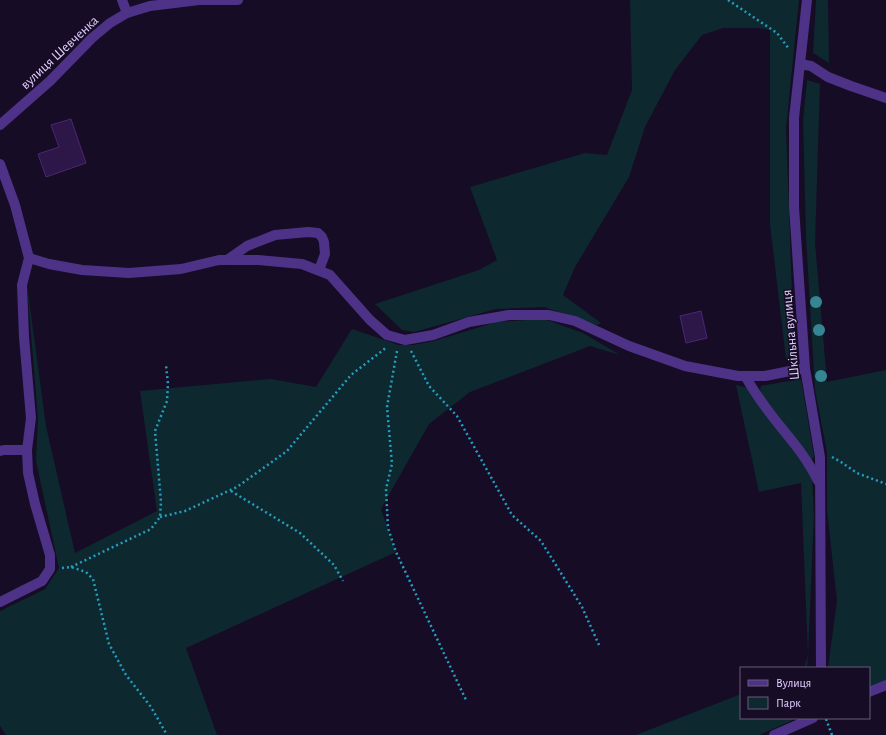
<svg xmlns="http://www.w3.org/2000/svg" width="886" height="735" viewBox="0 0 886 735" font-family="'Alegreya Sans',sans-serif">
<rect width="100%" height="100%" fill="#170c25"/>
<!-- green -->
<g fill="#0e282f">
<polygon points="630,0 799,0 786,129 794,350 786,359 770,224 770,30 759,28 723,28 702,35 675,70 645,127 629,177 575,267 563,295 601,323 597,325 544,307 496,309 414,332 402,330 375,304 479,270 497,260 470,187 585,153 607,155 632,90"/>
<polygon points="816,0 828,0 829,63 813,53"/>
<polygon points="807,80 820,84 815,243 827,382 886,370 886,682 869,689 869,668 828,668 837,601 827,510 827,452 815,390 806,237 803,121"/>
<polygon points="27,285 46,426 75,553 157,511 140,391 271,379 316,387 352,329 393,343 398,345 413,345 434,341 496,322 544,319 583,333 620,355 590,346 470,392 429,424 381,509 396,552 186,648 217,735 6,735 0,726 0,611 45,589 59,568 36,461 38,418"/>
<polygon points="801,379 814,456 812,460 766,403 760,390 761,386"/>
<polygon points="736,385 748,388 812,476 814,514 808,655 807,668 804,668 808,655 801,483 759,492"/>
<polygon points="741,694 741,718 793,718 791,721 759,735 636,735"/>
</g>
<!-- building -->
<g fill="#2d1648" stroke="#4b2676">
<polygon points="71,119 86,163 46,177 38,154 59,147 51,125"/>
<polygon points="701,311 707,338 686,343 680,316"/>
</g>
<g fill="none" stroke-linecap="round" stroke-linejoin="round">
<!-- path -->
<g stroke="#239fc0" stroke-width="2.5" stroke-dasharray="2 3" stroke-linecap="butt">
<polyline points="728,0 777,33 789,49"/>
<polyline points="397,351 387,407 392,464 386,489 388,528 396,552 466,700"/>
<polyline points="411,351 429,386 457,416 512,515 541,541 582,607 599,645"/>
<polyline points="832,457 841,462 857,473 886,484"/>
<polyline points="231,491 300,533 334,565 343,581"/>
<polyline points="160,517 185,511 237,487 287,451 351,375 387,347"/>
<polyline points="71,567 151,529 160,517 161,502 155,431 167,401 168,384 166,365"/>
<polyline points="62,568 71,567 86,572 93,579 109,644 126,675 151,707 167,735"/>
<polyline points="826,719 832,735"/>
</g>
<!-- minor -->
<g stroke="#4d3288" stroke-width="10">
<polyline points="122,0 127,13"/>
<polyline points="807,0 794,118 794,207 805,368 820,457 821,668"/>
<polyline points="800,64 811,66 828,77 851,86 886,98"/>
<polyline points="0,125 50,81 92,38 110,23 127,13 150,6 199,0 238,0"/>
<polyline points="0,164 15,205 29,258 22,285 24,337 31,418 27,450 28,473 35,504 50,555 50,569 42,581 0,602"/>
<polyline points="29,258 49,264 82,270 129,273 181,269 219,260 258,260 302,264 330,275 370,320 387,335 405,340 433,335 469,322 509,315 549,315 575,321 629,346 685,366 738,376 765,376 805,368"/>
<polyline points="227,260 247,246 275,235 308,232 318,233 322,237 324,242 325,254 319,270"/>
<path d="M745,376C751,386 757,396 764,405C782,431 804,451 818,481"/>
<polyline points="0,451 4,450 27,450"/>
<polyline points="869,692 886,685"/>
<polyline points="774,735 813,718"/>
</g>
</g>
<!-- trees -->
<g fill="#368592">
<circle cx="816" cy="302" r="6"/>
<circle cx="819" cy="330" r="6"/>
<circle cx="821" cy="376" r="6"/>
</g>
<g text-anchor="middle" stroke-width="3" stroke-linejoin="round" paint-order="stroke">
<!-- street labels -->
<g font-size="14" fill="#e2d0ff" stroke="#170c25">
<text transform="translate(59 52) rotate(-43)" y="5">вулиця Шевченка</text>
<text transform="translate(790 335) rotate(-95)" y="5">Шкільна вулиця</text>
</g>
</g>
<!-- legend -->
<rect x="740" y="667" width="130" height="52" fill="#170c25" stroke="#685a7c"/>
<rect x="748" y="680" width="20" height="6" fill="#4d3288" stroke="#685a7c"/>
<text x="776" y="687" font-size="12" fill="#e2d0ff">Вулиця</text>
<rect x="748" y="697" width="20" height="12" fill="#0e282f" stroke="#685a7c"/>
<text x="776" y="707" font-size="12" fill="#e2d0ff">Парк</text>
</svg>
